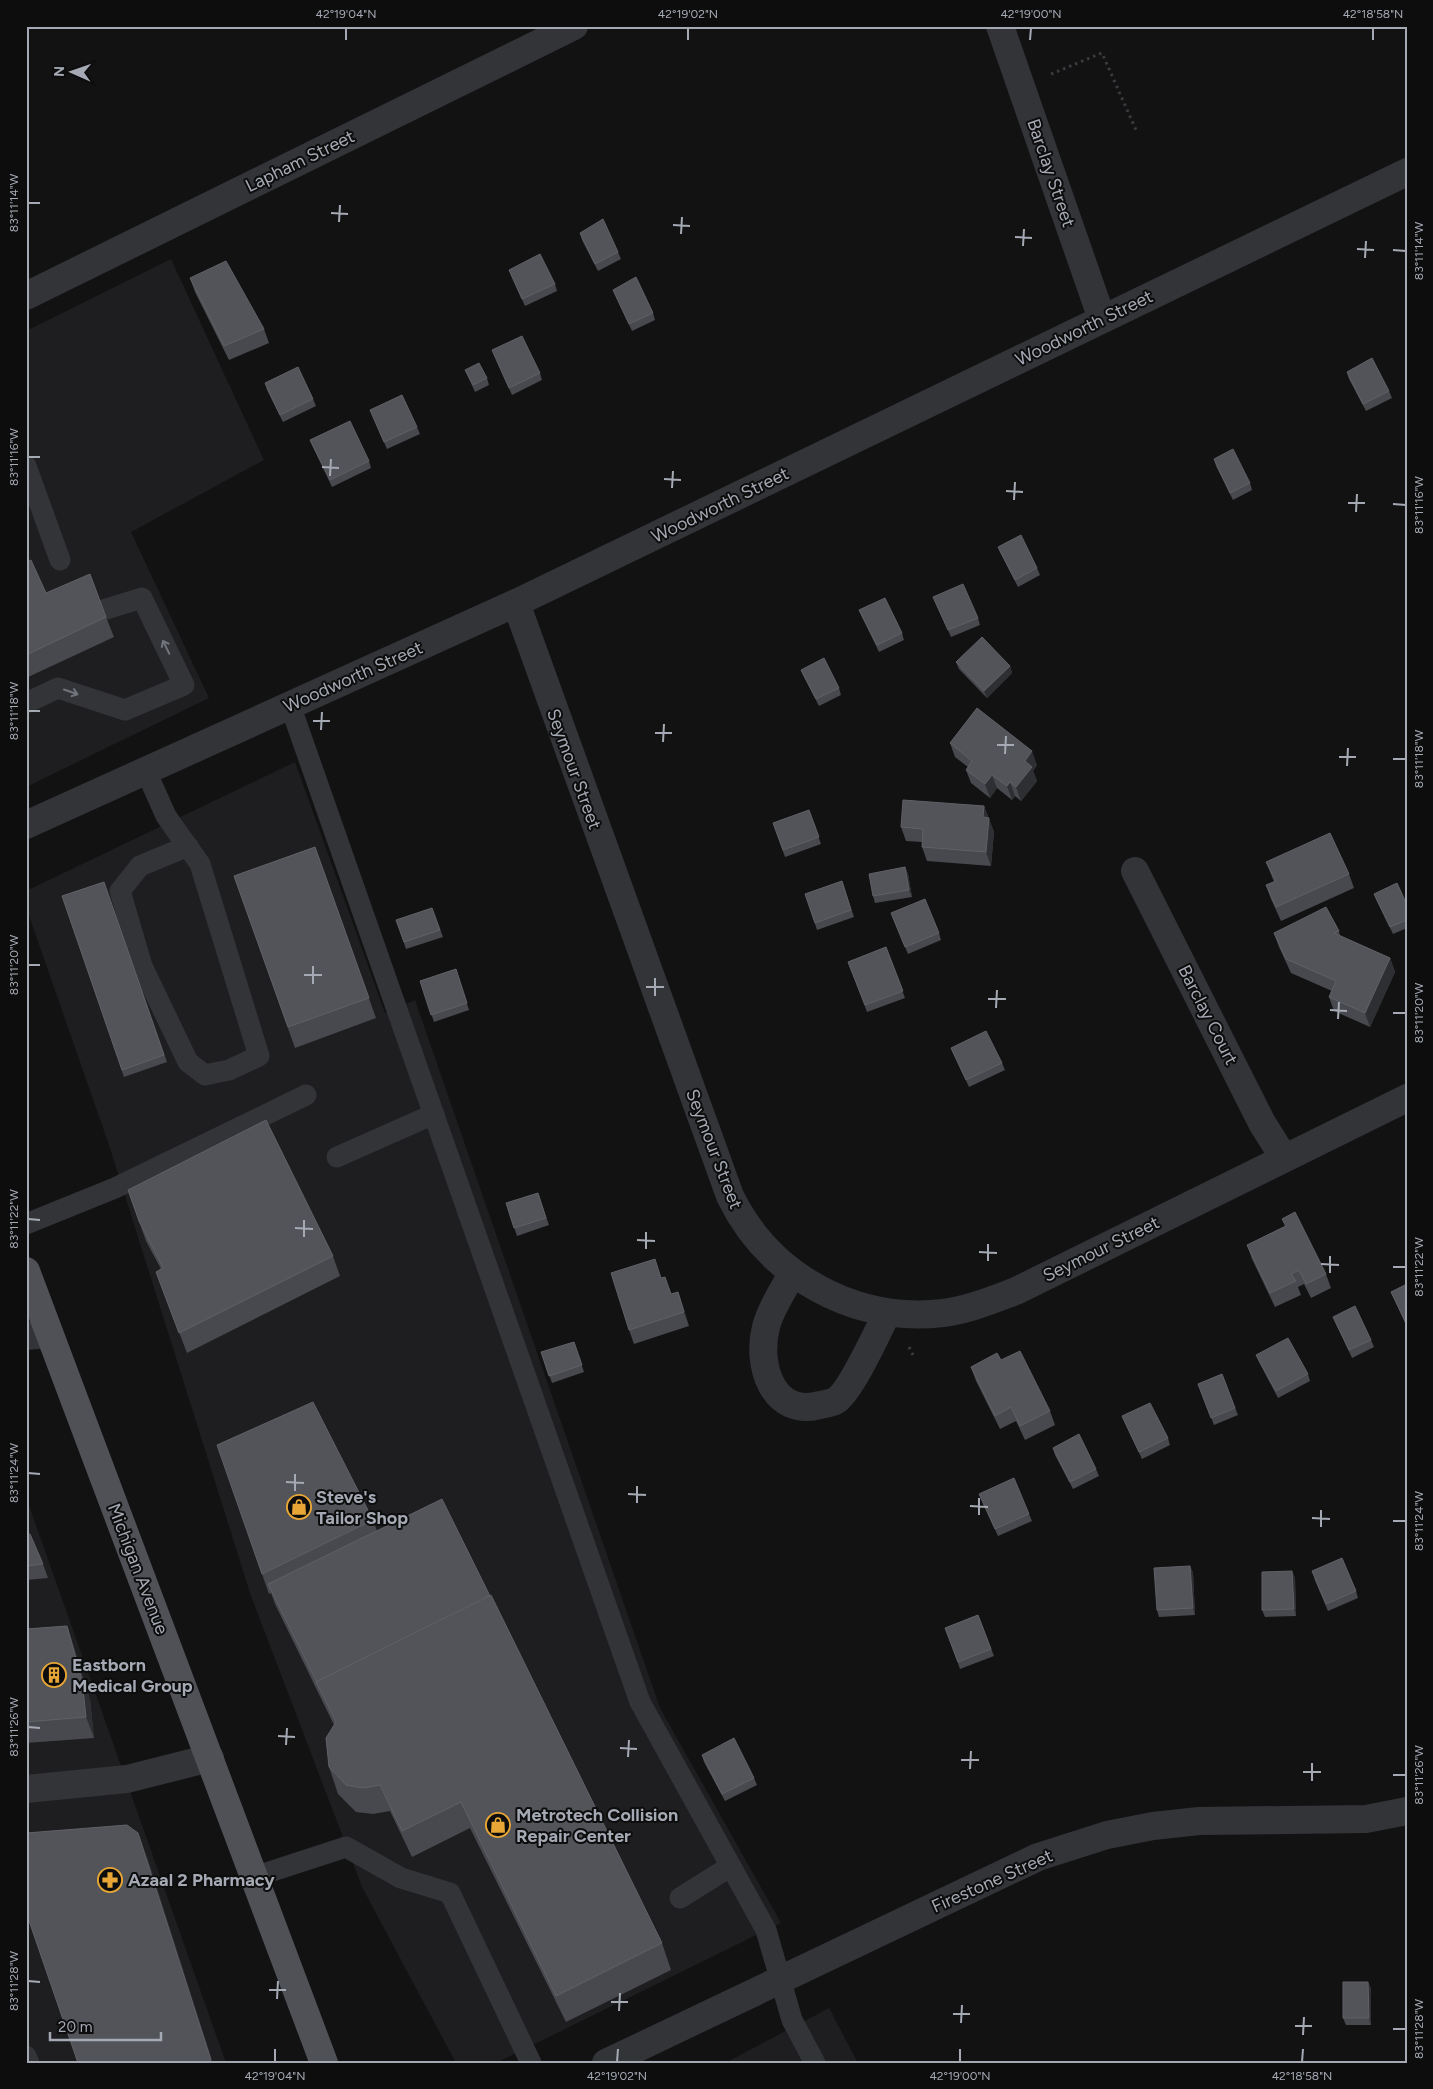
<svg xmlns="http://www.w3.org/2000/svg" width="1433" height="2089" viewBox="0 0 1433 2089" font-family="Figtree,sans-serif">
<rect width="100%" height="100%" fill="#121213"/>
<!-- built -->
<g fill="#1e1e20">
<polygon points="171,259 264,460 131,532 209,698 26,787 26,331"/>
<polygon points="295,762 385,1013 415,1000 660,1708 781,1923 496,2063 456,2063 362,1887 251,1596 110,1148 26,907 26,891"/>
<polygon points="26,1497 137,1811 226,2063 26,2063"/>
<polygon points="829,2008 858,2063 725,2063"/>
</g>
<g fill="none" stroke-linecap="round" stroke-linejoin="round">
<!-- path -->
<g stroke="#393b3f" stroke-width="3" stroke-dasharray="2.5 4" stroke-linecap="butt">
<polyline points="1051,74 1102,53 1136,130"/>
<polyline points="909,1347 913,1355"/>
</g>
<!-- service -->
<g stroke="#333438" stroke-width="21">
<polyline points="26,466 60,560"/>
<polyline points="26,703 58,688 125,710 184,685 142,598 103,610"/>
<polyline points="290,705 640,1702 766,1930 792,2020 815,2063"/>
<polyline points="146,771 166,816 200,864 259,1056 229,1070 205,1075 188,1062 142,966 120,891 140,866 188,846"/>
<polyline points="337,1157 434,1114"/>
<polyline points="26,1224 115,1188 306,1095"/>
<polyline points="254,1877 346,1847 401,1878 450,1893 531,2063"/>
<polyline points="680,1898 731,1866"/>
<polyline points="26,2056 29,2063"/>
</g>
<!-- minor -->
<g stroke="#333438" stroke-width="28">
<polyline points="1000,26 1102,319"/>
<polyline points="26,296 574,26"/>
<path d="M516,603L730,1196C769,1276 854,1323 943,1313C968,1310 992,1300 1016,1291L1407,1098"/>
<polyline points="26,825 516,603 1407,172"/>
<polyline points="1135,871 1262,1123 1284,1158"/>
<path d="M792,1273C784,1290 770,1309 766,1327C756,1365 773,1418 820,1405C825,1404 831,1403 835,1401C850,1393 878,1331 887,1313"/>
<polyline points="26,1336 48,1334"/>
<polyline points="26,1789 127,1779 210,1758"/>
<polyline points="606,2063 1038,1857 1107,1835 1153,1826 1199,1821 1366,1819 1407,1811"/>
</g>
<!-- primary -->
<polyline stroke="#4f5157" stroke-width="28" points="26,1271 324,2063"/>
</g>
<!-- wall -->
<g fill="#48494e">
<polygon points="580,233 618,252 621,259 598,271 582,240"/>
<polygon points="509,270 555,284 557,291 525,306"/>
<polygon points="190,278 264,329 269,343 229,360 195,292"/>
<polygon points="613,290 653,313 655,320 632,331"/>
<polygon points="492,350 540,373 542,380 512,395"/>
<polygon points="465,370 487,378 489,385 475,392"/>
<polygon points="1347,372 1389,391 1392,398 1366,411 1349,379"/>
<polygon points="265,383 313,399 316,406 283,422 267,390"/>
<polygon points="370,410 417,427 420,434 387,449"/>
<polygon points="310,440 369,461 371,468 332,487 313,447"/>
<polygon points="1214,459 1250,483 1252,490 1233,500 1216,466"/>
<polygon points="998,547 1037,568 1040,575 1018,587 1001,554"/>
<polygon points="26,562 46,593 106,617 114,637 26,678"/>
<polygon points="933,597 978,618 980,625 951,637"/>
<polygon points="859,610 902,633 904,640 879,652 862,617"/>
<polygon points="956,662 1010,666 1012,673 987,698 959,669"/>
<polygon points="801,670 839,688 841,695 819,706 804,677"/>
<polygon points="950,743 1037,765 1033,771 1037,781 1021,801 1015,796 1012,800 997,788 990,798 971,783 966,770 968,767 955,757"/>
<polygon points="984,806 994,832 991,866 927,861 922,847 922,842 906,841 901,827"/>
<polygon points="809,810 821,844 785,857 773,823"/>
<polygon points="315,847 376,1018 295,1048 234,876"/>
<polygon points="1266,862 1349,874 1354,888 1281,921 1271,899 1266,885 1274,882"/>
<polygon points="905,867 908,874 912,897 875,903 873,896"/>
<polygon points="842,881 854,917 817,930 805,894"/>
<polygon points="104,882 167,1062 124,1077 62,896"/>
<polygon points="1374,894 1407,905 1407,928 1393,934 1377,901"/>
<polygon points="432,908 443,937 406,949 396,920"/>
<polygon points="891,913 939,933 941,940 908,954"/>
<polygon points="1339,931 1340,936 1390,958 1395,972 1370,1027 1334,1011 1329,997 1332,991 1291,973 1279,947 1274,933"/>
<polygon points="886,947 905,998 867,1012 848,962"/>
<polygon points="456,969 469,1010 434,1022 420,981"/>
<polygon points="951,1048 1002,1063 1005,1070 969,1087"/>
<polygon points="128,1190 333,1256 340,1276 187,1353 156,1272 161,1269 146,1241"/>
<polygon points="538,1193 549,1225 517,1236 506,1203"/>
<polygon points="1282,1219 1326,1274 1331,1288 1311,1298 1304,1284 1298,1287 1301,1295 1275,1307 1252,1259 1247,1245 1285,1226"/>
<polygon points="661,1278 671,1294 678,1292 689,1326 634,1344 629,1330"/>
<polygon points="1407,1284 1407,1327 1391,1292"/>
<polygon points="1333,1317 1371,1340 1374,1347 1352,1358"/>
<polygon points="574,1342 584,1372 552,1383 541,1352"/>
<polygon points="1256,1355 1308,1374 1310,1381 1278,1398 1259,1362"/>
<polygon points="1001,1360 1050,1411 1055,1425 1025,1440 1016,1421 1000,1429 976,1381 971,1367"/>
<polygon points="1222,1374 1238,1415 1214,1425 1198,1384"/>
<polygon points="1122,1416 1168,1438 1170,1445 1142,1459 1125,1423"/>
<polygon points="1053,1448 1096,1469 1099,1476 1073,1489 1055,1455"/>
<polygon points="979,1494 1029,1514 1032,1521 998,1536"/>
<polygon points="373,1520 377,1531 662,1943 671,1970 566,2022 470,1828 412,1857 390,1811 373,1814 356,1812 338,1794 329,1767 334,1725 275,1604 271,1593 269,1594 262,1574"/>
<polygon points="26,1534 43,1564 48,1578 26,1580"/>
<polygon points="1190,1566 1193,1573 1195,1615 1159,1617 1157,1610"/>
<polygon points="1292,1571 1295,1578 1296,1616 1265,1617 1262,1610"/>
<polygon points="1314,1578 1356,1591 1358,1598 1328,1611"/>
<polygon points="978,1615 994,1656 960,1669 945,1628"/>
<polygon points="67,1626 74,1647 90,1700 94,1738 26,1743 26,1629"/>
<polygon points="702,1755 754,1778 757,1785 725,1801 704,1762"/>
<polygon points="1368,1982 1371,1989 1371,2025 1346,2025 1343,2018"/>
</g>
<!-- shaded-wall -->
<g fill="#2e2f32">
<polygon points="1010,666 1012,673 987,698 984,691"/>
<polygon points="1032,751 1037,765 1033,771 1037,781 1021,801 1016,787 1025,761"/>
<polygon points="992,775 997,788 990,798 985,784"/>
<polygon points="1010,782 1015,796 1012,800 1007,786"/>
<polygon points="984,806 994,832 991,866 986,852 983,817"/>
<polygon points="905,867 908,874 912,897 909,890"/>
<polygon points="1390,958 1395,972 1370,1027 1365,1013"/>
<polygon points="678,1292 683,1306 689,1326 684,1312"/>
<polygon points="1190,1566 1193,1573 1195,1615 1193,1608"/>
<polygon points="1292,1571 1295,1578 1296,1616 1294,1609"/>
<polygon points="67,1626 74,1647 90,1700 94,1738 86,1717"/>
<polygon points="138,1833 148,1859 213,2063 212,2063"/>
<polygon points="1368,1982 1371,1989 1371,2025 1369,2018"/>
</g>
<!-- building -->
<g fill="#525459" stroke="#5f6167">
<polygon points="603,219 618,252 595,264 580,233"/>
<polygon points="540,254 555,284 522,299 509,270"/>
<polygon points="226,261 264,329 224,346 190,278"/>
<polygon points="636,277 653,313 629,324 613,290"/>
<polygon points="522,336 540,373 509,388 492,350"/>
<polygon points="1372,358 1389,391 1363,404 1347,372"/>
<polygon points="479,363 487,378 473,385 465,370"/>
<polygon points="298,367 313,399 280,415 265,383"/>
<polygon points="402,395 417,427 384,442 370,410"/>
<polygon points="350,421 369,461 330,480 310,440"/>
<polygon points="1233,449 1250,483 1230,493 1214,459"/>
<polygon points="1021,535 1037,568 1015,580 998,547"/>
<polygon points="31,560 46,593 90,574 106,617 26,655 26,562"/>
<polygon points="963,584 978,618 948,630 933,597"/>
<polygon points="885,598 902,633 877,645 859,610"/>
<polygon points="982,637 1010,666 984,691 956,662"/>
<polygon points="824,658 839,688 816,699 801,670"/>
<polygon points="977,708 1032,751 1025,761 1032,767 1016,787 1010,782 1007,786 992,775 985,784 966,770 972,761 950,743"/>
<polygon points="903,800 984,806 983,817 989,818 986,852 922,847 923,829 901,827"/>
<polygon points="809,810 819,837 783,850 773,823"/>
<polygon points="1330,833 1349,874 1276,907 1266,885 1276,881 1266,862"/>
<polygon points="315,847 369,998 288,1027 234,876"/>
<polygon points="905,867 909,890 873,896 869,874"/>
<polygon points="842,881 851,910 815,923 805,894"/>
<polygon points="104,882 164,1055 122,1070 62,896"/>
<polygon points="1397,883 1407,905 1407,920 1390,927 1374,894"/>
<polygon points="925,899 939,933 905,947 891,913"/>
<polygon points="1326,907 1339,931 1334,933 1390,958 1365,1013 1329,997 1336,981 1286,959 1274,933"/>
<polygon points="432,908 440,930 404,942 396,920"/>
<polygon points="886,947 903,991 865,1005 848,962"/>
<polygon points="456,969 467,1003 431,1015 420,981"/>
<polygon points="986,1031 1002,1063 966,1080 951,1048"/>
<polygon points="266,1120 333,1256 179,1333 156,1272 163,1268 139,1221 128,1190"/>
<polygon points="538,1193 546,1218 514,1228 506,1203"/>
<polygon points="1295,1212 1326,1274 1306,1284 1299,1270 1291,1274 1296,1281 1270,1293 1247,1245 1286,1226 1282,1219"/>
<polygon points="655,1259 661,1278 665,1277 671,1294 678,1292 684,1312 629,1330 611,1273"/>
<polygon points="1407,1284 1407,1325 1391,1292"/>
<polygon points="1355,1306 1371,1340 1349,1350 1333,1317"/>
<polygon points="1288,1338 1308,1374 1276,1391 1256,1355"/>
<polygon points="574,1342 582,1365 549,1376 541,1352"/>
<polygon points="1020,1351 1050,1411 1020,1426 1011,1407 995,1416 971,1367 997,1353 1001,1360"/>
<polygon points="1222,1374 1235,1408 1211,1418 1198,1384"/>
<polygon points="313,1402 373,1520 262,1574 217,1445"/>
<polygon points="1150,1403 1168,1438 1139,1452 1122,1416"/>
<polygon points="1079,1434 1096,1469 1070,1482 1053,1448"/>
<polygon points="1014,1478 1029,1514 995,1529 979,1494"/>
<polygon points="442,1499 490,1596 316,1682 319,1687 268,1584"/>
<polygon points="26,1534 30,1534 43,1564 26,1566"/>
<polygon points="1342,1558 1356,1591 1326,1604 1312,1571"/>
<polygon points="1190,1566 1193,1608 1157,1610 1154,1568"/>
<polygon points="1292,1571 1294,1609 1262,1610 1262,1572"/>
<polygon points="491,1595 662,1943 556,1996 461,1802 402,1831 380,1785 363,1788 346,1785 329,1767 326,1738 336,1722 316,1682"/>
<polygon points="978,1615 991,1649 958,1662 945,1628"/>
<polygon points="67,1626 82,1680 86,1717 26,1722 26,1629"/>
<polygon points="734,1738 754,1778 722,1794 702,1755"/>
<polygon points="127,1825 138,1833 211,2060 205,2063 78,2063 26,1912 26,1833"/>
<polygon points="1343,1982 1368,1982 1369,2018 1343,2018"/>
</g>
<!-- one-way arrows -->
<defs><path id="oneway-shaft" d="M-6 0H5M1.5-3L5.5 0L1.5 3" fill="none" stroke-width="1.6" stroke-linecap="round" stroke-linejoin="round" transform="scale(1.25)"/></defs>
<g stroke="#71747c">
<use href="#oneway-shaft" transform="translate(166 647) rotate(-116)"/>
<use href="#oneway-shaft" transform="translate(71 692) rotate(19)"/>
</g>
<!-- ticks -->
<path fill="none" stroke="#a4a9b3" stroke-width="2" d="M346,40V28M688,40V28M1030,40L1031,28M1373,40V28M28,203H40M331,213L348,214M339,222L340,205M673,225L690,226M681,234L682,217M1015,237L1032,238M1023,246L1024,229M1357,249L1374,250M1393,250L1406,251M1365,258L1366,241M28,457H40M322,467L339,468M330,476L331,459M664,479L681,480M672,488L673,471M1006,491L1023,492M1014,500L1015,482M1348,503H1365M1393,504L1406,505M1356,512L1357,494M28,711H40M313,721H330M321,730L322,712M655,733H672M663,742L664,724M997,745H1014M1005,754L1006,736M1339,757H1356M1393,759H1406M1347,766L1348,748M28,965H40M304,975H322M313,984V966M646,987H664M655,996V978M988,999H1006M996,1008L997,990M1330,1010L1347,1011M1393,1013H1406M1338,1019L1339,1002M28,1219L40,1220M295,1228L313,1229M304,1237V1220M637,1240L655,1241M646,1249V1232M979,1252L997,1253M988,1261V1244M1321,1264L1339,1265M1393,1267H1406M1330,1273V1256M28,1473L40,1474M286,1482L304,1483M295,1491V1474M628,1494L646,1495M637,1503V1486M970,1506L988,1507M979,1515V1498M1312,1518L1330,1519M1393,1521H1406M1321,1527V1510M28,1727L40,1728M278,1736L295,1737M286,1745L287,1728M620,1748L637,1749M628,1757L629,1740M961,1760H979M970,1769L971,1751M1303,1772H1321M1393,1775H1406M1312,1781V1763M28,1981L40,1982M269,1990H286M277,1999L278,1981M611,2002H628M619,2011L620,1993M953,2014H970M961,2023L962,2005M1295,2026H1312M1393,2029H1406M1303,2035L1304,2017M275,2062V2049M617,2062L618,2049M960,2062V2049M1302,2062L1303,2049"/>
<!-- icons -->
<defs>
<symbol id="shop-ring" viewBox="-11 -11 22 22"><circle r="9.5" fill="#0d0d0e" stroke="#e7a635" stroke-width="1.5"/><path d="M-5-2.5h2.3a2.7 3.5 0 0 1 5.4 0H5L5.5 6h-11ZM-1.5-2.5h3a1.5 2.3 0 0 0-3 0Z" fill="#e7a635"/></symbol>
<symbol id="building-ring" viewBox="-11 -11 22 22"><circle r="9.5" fill="#0d0d0e" stroke="#e7a635" stroke-width="1.5"/><path d="M-4-6H4V6H1V3H-1V6H-4ZM-2.5-4.3h1.7v1.8h-1.7ZM.8-4.3h1.7v1.8H.8ZM-2.5-1h1.7V.8h-1.7ZM.8-1h1.7V.8H.8Z" fill="#e7a635"/></symbol>
<symbol id="pharmacy-ring" viewBox="-11 -11 22 22"><circle r="9.5" fill="#0d0d0e" stroke="#e7a635" stroke-width="1.5"/><path d="M-2-6h4v4h4v4h-4v4h-4v-4h-4v-4h4Z" fill="#e7a635"/></symbol>
</defs>
<g fill-rule="evenodd">
<use href="#shop-ring" x="285" y="1493" width="28" height="28"/>
<use href="#building-ring" x="40" y="1661" width="28" height="28"/>
<use href="#shop-ring" x="484" y="1811" width="28" height="28"/>
<use href="#pharmacy-ring" x="96" y="1866" width="28" height="28"/>
</g>
<g text-anchor="middle" stroke-width="4" stroke-linejoin="round" paint-order="stroke">
<!-- street labels -->
<g font-size="18" fill="#a4a9b3" stroke="#0d0d0e">
<text transform="translate(300 161) rotate(-26)" y="6">Lapham Street</text>
<text transform="translate(1051 173) rotate(71)" y="6">Barclay Street</text>
<text transform="translate(1084 328) rotate(-26)" y="6">Woodworth Street</text>
<text transform="translate(720 505) rotate(-26)" y="6">Woodworth Street</text>
<text transform="translate(353 677) rotate(-24)" y="6">Woodworth Street</text>
<text transform="translate(574 769) rotate(70)" y="6">Seymour Street</text>
<text transform="translate(1208 1015) rotate(63)" y="6">Barclay Court</text>
<text transform="translate(714 1149) rotate(69)" y="6">Seymour Street</text>
<text transform="translate(1101 1249) rotate(-26)" y="6">Seymour Street</text>
<text transform="translate(138 1569) rotate(69)" y="6">Michigan Avenue</text>
<text transform="translate(992 1881) rotate(-24)" y="6">Firestone Street</text>
</g>
<!-- poi labels -->
<g font-size="18" font-weight="bold" fill="#a4a9b3" stroke="#0d0d0e" text-anchor="start">
<text x="316" y="1503">Steve's<tspan x="316" dy="21">Tailor Shop</tspan></text>
<text x="72" y="1671">Eastborn<tspan x="72" dy="21">Medical Group</tspan></text>
<text x="516" y="1821">Metrotech Collision<tspan x="516" dy="21">Repair Center</tspan></text>
<text x="128" y="1886">Azaal 2 Pharmacy</text>
</g>
</g>
<!-- border -->
<rect width="1433" height="2089" fill="none" stroke="#0d0d0e" stroke-width="55"/>
<!-- north arrow -->
<g transform="translate(72 72) rotate(272)" stroke="#0d0d0e" stroke-width="4" paint-order="stroke">
<path d="M0-4L9 19L0 12L-9 19Z" fill="#a4a9b3"/>
<text y="-8" font-size="14" font-weight="bold" text-anchor="middle" fill="#a4a9b3">N</text>
</g>
<!-- scale -->
<path d="M50 2032v8h111v-8" fill="none" stroke="#a4a9b3" stroke-width="2.5"/>
<text x="58" y="2032" font-size="15" fill="#a4a9b3" stroke="#0d0d0e" stroke-width="4" paint-order="stroke">20 m</text>
<rect x="28" y="28" width="1378" height="2034" fill="none" stroke="#a4a9b3" stroke-width="2"/>
<g font-size="12" text-anchor="middle" fill="#a4a9b3">
<text x="346" y="18">42°19'04"N</text>
<text x="688" y="18">42°19'02"N</text>
<text x="1031" y="18">42°19'00"N</text>
<text x="1373" y="18">42°18'58"N</text>
<text transform="translate(14 203) rotate(-90)" y="4">83°11'14"W</text>
<text transform="translate(1419 251) rotate(-90)" y="4">83°11'14"W</text>
<text transform="translate(14 457) rotate(-90)" y="4">83°11'16"W</text>
<text transform="translate(1419 505) rotate(-90)" y="4">83°11'16"W</text>
<text transform="translate(14 711) rotate(-90)" y="4">83°11'18"W</text>
<text transform="translate(1419 759) rotate(-90)" y="4">83°11'18"W</text>
<text transform="translate(14 965) rotate(-90)" y="4">83°11'20"W</text>
<text transform="translate(1419 1013) rotate(-90)" y="4">83°11'20"W</text>
<text transform="translate(14 1219) rotate(-90)" y="4">83°11'22"W</text>
<text transform="translate(1419 1267) rotate(-90)" y="4">83°11'22"W</text>
<text transform="translate(14 1473) rotate(-90)" y="4">83°11'24"W</text>
<text transform="translate(1419 1521) rotate(-90)" y="4">83°11'24"W</text>
<text transform="translate(14 1727) rotate(-90)" y="4">83°11'26"W</text>
<text transform="translate(1419 1775) rotate(-90)" y="4">83°11'26"W</text>
<text transform="translate(14 1981) rotate(-90)" y="4">83°11'28"W</text>
<text transform="translate(1419 2029) rotate(-90)" y="4">83°11'28"W</text>
<text x="275" y="2080">42°19'04"N</text>
<text x="617" y="2080">42°19'02"N</text>
<text x="960" y="2080">42°19'00"N</text>
<text x="1302" y="2080">42°18'58"N</text>
</g>
</svg>
